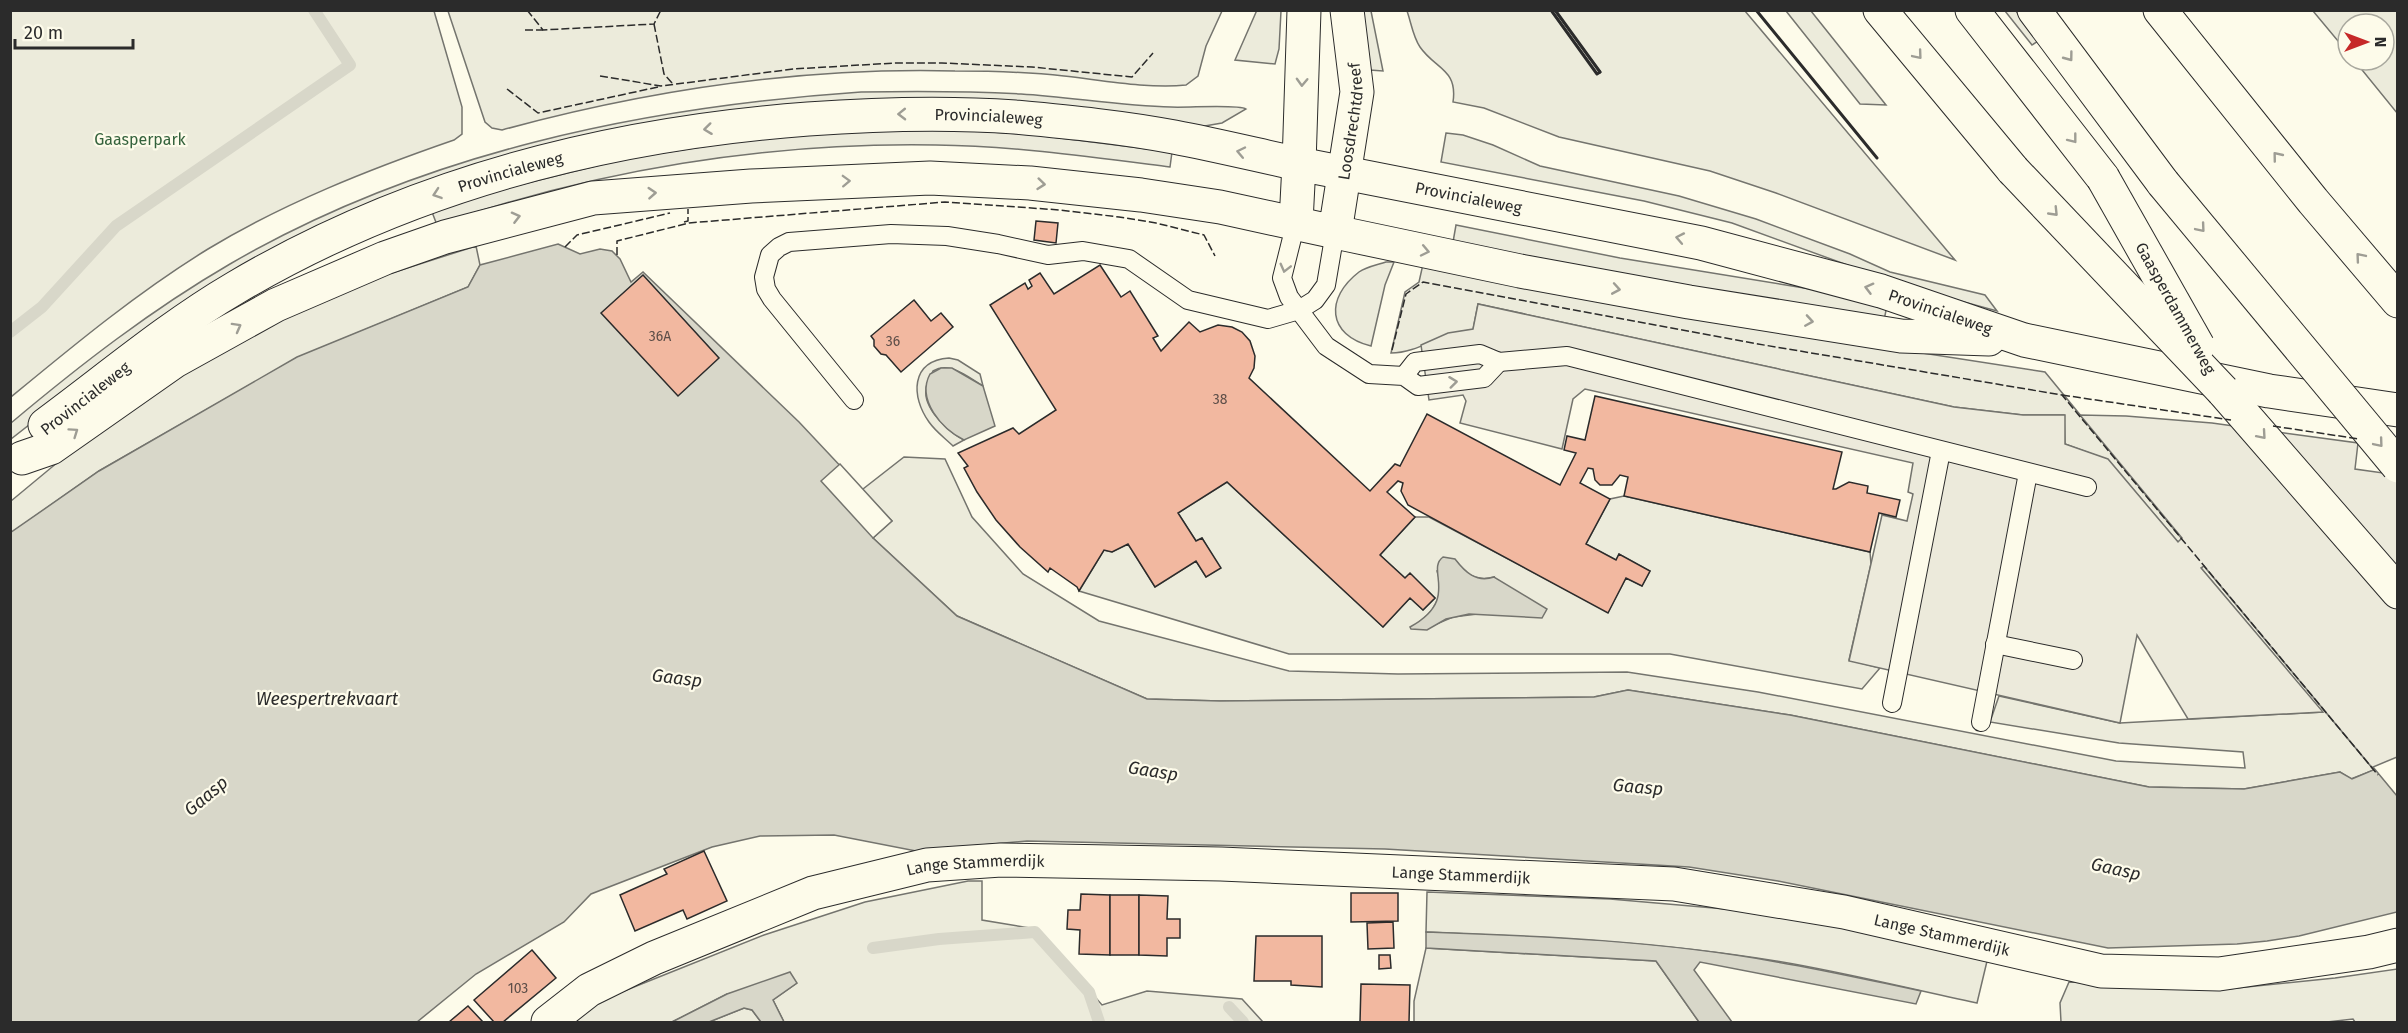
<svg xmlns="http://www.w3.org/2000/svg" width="2408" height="1033" viewBox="0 0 2408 1033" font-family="'Fira Sans',sans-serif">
<rect width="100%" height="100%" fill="#fdfbea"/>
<!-- green -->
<g fill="#ecebdb" stroke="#74746e" stroke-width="1.5" fill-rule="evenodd">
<path d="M11,10L434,11L462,107V134L454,140C370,169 284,203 208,249C138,292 74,345 11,397Z"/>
<polygon points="1257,10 1281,11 1279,49 1275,64 1235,60"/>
<path d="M448,11H1222L1206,46L1198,76L1186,85C1148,89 1101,80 1064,76C1028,72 991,71 955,71C802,67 649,90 502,130L492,128L485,122Z"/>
<polygon points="1360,11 1371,11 1383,71 1370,70"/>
<path d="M1407,11H1551L1597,74L1600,71L1555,11H1745L1955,260L1776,193L1710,171L1559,137L1484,108L1453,102C1458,69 1435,69 1420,47C1413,37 1411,22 1407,11Z"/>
<polygon points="1786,11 1811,11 1886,105 1860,104"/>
<polygon points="2005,11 2016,11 2038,41 2032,45"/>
<polygon points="2313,11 2397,11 2397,113 2354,60 2384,60 2384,24 2348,24 2348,53"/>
<path d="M861,92C914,91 967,91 1021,94C1071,97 1121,106 1171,107C1186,108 1239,104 1246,109L1222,123L1199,127L1054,110L483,167L47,411L11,439V423C80,365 151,310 230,264C421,153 642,107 861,92Z"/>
<path d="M947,129L1036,135L1172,152L1170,167C1092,157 1014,146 936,145C767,142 596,170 437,225L432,212L499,190L628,158L754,139L872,130Z"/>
<polygon points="1446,133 1463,135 1493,145 1540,166 1679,196 1756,219 1850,254 1890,272 1985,295 1997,311 1905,286 1732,223 1644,201 1441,162"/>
<polygon points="1456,225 1620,258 1841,294 1887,306 1884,320 1767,301 1453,242"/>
<polygon points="476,246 480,265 468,287 297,358 99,471 11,533 11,501 93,433 156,389 255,330 379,277"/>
<path d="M1386,262H1394L1385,285L1371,346C1327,335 1325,298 1359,272C1366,267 1377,265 1386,262Z"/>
<path d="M1423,264L1806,335L2045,372L2182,539L2178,542L2108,460L2065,444L2064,415H2023L1954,407L1478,304L1473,330C1442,331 1420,353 1391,353L1405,292L1419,282Z"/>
<path d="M949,358L958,360L980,374L983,386C968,377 950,361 933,371C931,376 926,383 926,389C923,408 948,432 964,440L953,446C945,438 936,432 929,422C911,397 910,361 949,358Z"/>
<polygon points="904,457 945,459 972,517 1023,574 1099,621 1289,671 1398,674 1627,672 1758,692 2116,761 2245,768 2243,752 2119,743 1990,722 1999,696 2120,723 2322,712 2201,568 2204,566 2374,770 2351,779 2340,772 2244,789 2149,787 1790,715 1628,690 1594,697 1220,701 1147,699 957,616 873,538 863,489"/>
<path d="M1227,482L1383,627L1410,598L1423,610L1435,598L1410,574L1405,578L1380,555L1415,517H1429L1608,612L1626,578L1642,586L1650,571L1619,554L1616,560L1586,544L1610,499L1624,496L1870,552L1871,564L1849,660L1880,668L1862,689L1670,654H1289L1079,591L1104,550L1112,552L1128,544L1155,587L1196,561L1206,577L1220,568L1202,538L1196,541L1178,513ZM1457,562C1466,576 1479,581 1494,577L1477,614L1453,617L1432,626L1423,619C1438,607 1444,589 1437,571Z"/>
<polygon points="968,881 982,881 982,920 1036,929 1102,1005 1147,991 1242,999 1263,1022 784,1022 773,1000 797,983 727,994 672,1022 565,1022 579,1009 764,935 865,902"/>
<path d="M1427,892L1610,899L1805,916L1988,957L1977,1003C1910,989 1843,972 1776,961C1660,942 1543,937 1426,932Z"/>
<polygon points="1426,948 1656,961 1699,1022 1414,1022 1414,1001"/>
<polygon points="2397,969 2397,1022 2355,1022 2353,1019 2327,1022 2061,1022 2060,1003 2069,982 2227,989 2335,978"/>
<polygon points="744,1008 752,1010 761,1022 709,1022"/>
</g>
<!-- parking -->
<polygon fill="#eceadb" stroke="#74746e" stroke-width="1.5" points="1478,304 1954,407 2023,415 2065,415 2065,444 2108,459 2178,542 2182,538 2080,415 2126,416 2212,423 2358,443 2355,469 2383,473 2397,448 2397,760 2374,770 2204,566 2201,568 2323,712 2188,719 2137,635 2120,723 1849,661 1882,515 1907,521 1913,494 1908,492 1913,463 1585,389 1573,399 1562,449 1460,423 1466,401 1463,395 1429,400 1421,345 1448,333 1473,329"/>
<!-- water -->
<g fill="#d8d7c9" stroke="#74746e" stroke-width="1.5">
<polygon points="558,244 580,254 600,249 612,251 620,259 631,282 643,272 799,422 892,521 873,538 957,616 1147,699 1220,701 1594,697 1628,690 1790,715 2149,787 2244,789 2340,772 2352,779 2397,760 2397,912 2299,936 2267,941 2237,944 2108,948 1778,881 1689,867 1385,849 1027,841 916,851 834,835 760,836 712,847 591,894 564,922 476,974 417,1022 11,1022 10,533 99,471 297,357 468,287 480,265"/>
<path d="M941,368H952L983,386L995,426L964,440C942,429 916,400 930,374Z"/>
<path d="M1443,557L1455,559C1465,572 1476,583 1494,577L1547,609L1542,618L1469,614L1446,619L1427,630L1411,629L1410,627C1461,599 1425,570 1443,557Z"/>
<path d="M1426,932C1543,936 1662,941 1777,962C1825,970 1873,981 1921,991L1916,1004L1700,962L1694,970L1732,1022H1699L1656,961L1426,948Z"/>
<polygon points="790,972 797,983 773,1000 784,1022 761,1022 752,1010 744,1008 709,1022 672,1022 727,994"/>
</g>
<!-- pier -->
<g fill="#fdfbea" stroke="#74746e" stroke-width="1.5">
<polygon points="840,464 892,521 873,538 821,481"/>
<polygon points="2397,757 2398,757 2397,796 2373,767"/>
</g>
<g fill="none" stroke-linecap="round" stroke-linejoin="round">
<!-- stream -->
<g stroke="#d8d7c9" stroke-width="12">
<polyline points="10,332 42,307 116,226 350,65 314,10"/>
<polyline points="873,948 939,939 1035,932 1089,992 1099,1022"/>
<polyline points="1229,1007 1243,1022"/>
</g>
</g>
<!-- building -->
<g fill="#f2b8a0" stroke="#2b2b2b" stroke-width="1.5">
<polygon points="1036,221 1058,223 1056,243 1034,240"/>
<polygon points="1100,265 1121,297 1130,291 1158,336 1153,338 1161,351 1189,322 1200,332 1218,325 1232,327 1242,332 1250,341 1255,356 1254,368 1249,378 1370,491 1395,464 1400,466 1427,414 1560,485 1576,453 1564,450 1567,436 1585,440 1595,396 1842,452 1833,489 1836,489 1849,482 1868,486 1867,493 1900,500 1896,517 1879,513 1870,552 1624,496 1628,477 1620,475 1612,485 1600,485 1595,480 1593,469 1588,468 1580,483 1610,499 1586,544 1616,560 1619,554 1650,571 1642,586 1626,578 1608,613 1408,505 1401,491 1403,483 1398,481 1387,492 1415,517 1380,555 1405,578 1410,573 1435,598 1423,610 1410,598 1383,627 1227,482 1178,513 1196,541 1202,538 1221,568 1206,577 1196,561 1155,587 1128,544 1112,552 1104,550 1079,591 1077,587 1050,568 1048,572 1020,547 996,520 977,492 964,468 968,466 958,453 1013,428 1019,434 1056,410 990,305 1025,283 1028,289 1032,286 1029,280 1040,273 1054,294"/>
<polygon points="643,275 719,358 678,396 601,313"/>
<polygon points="914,300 931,321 941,313 953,327 901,372 886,355 881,354 874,346 874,340 871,336"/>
<polygon points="704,851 727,901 687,919 683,910 635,931 620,895 667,874 664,869"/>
<polygon points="1351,893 1398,893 1398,921 1351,922"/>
<polygon points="1081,894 1110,895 1110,955 1079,954 1080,930 1067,929 1068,910 1080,910"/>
<rect x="1110" y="895" width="29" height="60"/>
<polygon points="1139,895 1168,896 1167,919 1180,919 1180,938 1167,938 1167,956 1139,955"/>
<polygon points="1393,922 1394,948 1368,949 1367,923"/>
<polygon points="1256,936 1322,936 1322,987 1291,985 1291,981 1254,981"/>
<polygon points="532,950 556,978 503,1022 494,1022 474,1000"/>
<polygon points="1379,955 1390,955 1391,968 1379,969"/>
<polygon points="1361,984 1410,985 1409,1022 1360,1022"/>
<polygon points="468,1006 483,1022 449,1022"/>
</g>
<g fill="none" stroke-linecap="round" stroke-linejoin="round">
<defs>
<g id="service">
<polyline points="1296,222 1282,278 1289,297 1326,346 1369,374 1404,376 1418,386 1484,378 1499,362"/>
<polyline points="1404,376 1415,362 1480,354 1499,362 1567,356 2087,487"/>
<polyline points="854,400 772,299 766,289 764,277 770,255 779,247 789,242 891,234 947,236 998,244 1048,255 1083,251 1129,259 1188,300 1268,319 1299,310 1315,300 1326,285 1335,232"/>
<polyline points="1995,644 2073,660"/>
<polyline points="1892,703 1941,451"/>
<polyline points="1981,722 2028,473"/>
</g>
<g id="minor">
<path id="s1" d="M548,1022L589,990L654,958L813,893L927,865L1001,860L1221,864L1674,884L1844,912L2101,971L2219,974L2369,952L2398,945"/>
</g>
<g id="tertiary">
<path id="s2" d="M1296,222L1299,164L1701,243L1881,291L2024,340L2269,391L2398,410"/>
<polyline points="1335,232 1520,271 1689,302 1901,336 1989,339"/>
</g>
<g id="primary">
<path id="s3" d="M45,425C106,380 170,326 235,288C409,185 607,134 808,119C877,114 946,112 1015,117C1068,122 1122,127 1174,137C1216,145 1257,155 1299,164L1304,10"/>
<path id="s4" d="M22,458L51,448L175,361L276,305L385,258L445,237L593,198L751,186L930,178L1030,183L1141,195L1220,207L1335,232L1357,92L1347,10"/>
</g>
<g id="motorway">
<polyline points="1880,10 2013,170"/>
<polyline points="1972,10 2103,178"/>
<polyline points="2034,10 2163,183"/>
<polyline points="2160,10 2313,201 2398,301"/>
<polyline points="2223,391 2398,592"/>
</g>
</defs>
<!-- service casing -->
<use href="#service" stroke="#2b2b2b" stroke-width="20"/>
<!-- minor casing -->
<use href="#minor" stroke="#2b2b2b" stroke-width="35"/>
<!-- tertiary casing -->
<use href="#tertiary" stroke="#2b2b2b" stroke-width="35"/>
<!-- primary casing -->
<use href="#primary" stroke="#2b2b2b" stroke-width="35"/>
<!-- motorway casing -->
<use href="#motorway" stroke="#2b2b2b" stroke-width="35"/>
<!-- service -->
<use href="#service" stroke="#fdfbea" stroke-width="18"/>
<!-- minor -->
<use href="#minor" stroke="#fdfbea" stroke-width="33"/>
<!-- tertiary -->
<use href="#tertiary" stroke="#fdfbea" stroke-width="33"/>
<!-- primary -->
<use href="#primary" stroke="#fdfbea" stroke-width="33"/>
<!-- motorway -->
<use href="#motorway" stroke="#fdfbea" stroke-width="33"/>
<defs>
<g id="motorway-bridge">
<polyline points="2013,170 2223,391"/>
<polyline points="2103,178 2198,346"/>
<polyline points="2163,183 2398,466"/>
</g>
</defs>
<!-- motorway-bridge casing -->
<use href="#motorway-bridge" stroke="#2b2b2b" stroke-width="35" stroke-linecap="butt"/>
<!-- motorway-bridge -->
<use href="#motorway-bridge" stroke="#fdfbea" stroke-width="33"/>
<!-- fence -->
<g stroke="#2b2b2b" stroke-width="1.5" stroke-dasharray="8 3" stroke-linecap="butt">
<polyline points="527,10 543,30 654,24 661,10"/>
<polyline points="654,24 664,74 673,84"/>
<polyline points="525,30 543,30"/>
<polyline points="600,76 661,86 793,69 895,63 942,63 1032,67 1132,77 1153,53"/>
<polyline points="507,89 538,113 658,87"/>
<polyline points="684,222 688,221 688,209"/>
<polyline points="565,247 577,235 670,213"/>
<polyline points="617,255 617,241 689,223 945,202 1060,210 1119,217 1156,223 1204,235 1215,256"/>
<polyline points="1392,350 1406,294 1423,282 1758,344 2062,395 2378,775"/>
<polyline points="2062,395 2231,420"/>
<polyline points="2273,426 2359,439"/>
</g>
<!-- wall -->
<g stroke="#2b2b2b" stroke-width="3">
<polyline points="1551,10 1597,74 1600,72"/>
<polyline points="1555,10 1600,72"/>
<polyline points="1756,10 1877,158"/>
</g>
</g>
<!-- one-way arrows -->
<defs><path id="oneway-chevron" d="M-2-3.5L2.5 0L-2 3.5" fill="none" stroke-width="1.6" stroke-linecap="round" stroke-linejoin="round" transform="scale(1.5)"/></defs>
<g stroke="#9e9d94">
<use href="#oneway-chevron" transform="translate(1918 55) rotate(50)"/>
<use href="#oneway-chevron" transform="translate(2069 57) rotate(53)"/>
<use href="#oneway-chevron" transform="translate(1302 82) rotate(92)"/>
<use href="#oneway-chevron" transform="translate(902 114) rotate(179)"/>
<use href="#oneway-chevron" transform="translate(708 129) rotate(173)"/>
<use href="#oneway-chevron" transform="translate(2073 139) rotate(52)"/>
<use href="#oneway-chevron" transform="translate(1241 152) rotate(-168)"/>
<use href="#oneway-chevron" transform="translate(2277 156) rotate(-129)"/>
<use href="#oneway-chevron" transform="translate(846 181) rotate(-2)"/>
<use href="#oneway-chevron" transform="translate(1041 184) rotate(6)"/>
<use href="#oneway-chevron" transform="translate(652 193) rotate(-4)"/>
<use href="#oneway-chevron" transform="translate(437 194) rotate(161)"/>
<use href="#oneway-chevron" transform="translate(2054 212) rotate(46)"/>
<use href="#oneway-chevron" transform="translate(516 217) rotate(-14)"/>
<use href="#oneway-chevron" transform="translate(2201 228) rotate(50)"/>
<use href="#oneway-chevron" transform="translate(1680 238) rotate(-169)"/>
<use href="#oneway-chevron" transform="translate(1425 251) rotate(12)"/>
<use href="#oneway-chevron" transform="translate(2360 257) rotate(-130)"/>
<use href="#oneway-chevron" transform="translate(1285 268) rotate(104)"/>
<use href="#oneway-chevron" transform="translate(1869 288) rotate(-165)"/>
<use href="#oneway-chevron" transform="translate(1616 289) rotate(10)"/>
<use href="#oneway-chevron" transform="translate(1809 321) rotate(9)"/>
<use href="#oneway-chevron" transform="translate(237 327) rotate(-29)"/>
<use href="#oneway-chevron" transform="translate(1453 382) rotate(-7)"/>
<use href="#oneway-chevron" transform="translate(74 432) rotate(-35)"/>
<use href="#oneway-chevron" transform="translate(2262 435) rotate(49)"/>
<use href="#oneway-chevron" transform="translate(2379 443) rotate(50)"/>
</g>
<g text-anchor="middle" stroke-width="4.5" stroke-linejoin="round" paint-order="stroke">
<!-- number labels -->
<g font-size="14" fill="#5d4e48">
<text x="660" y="341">36A</text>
<text x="893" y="346">36</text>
<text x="1220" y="404">38</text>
<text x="518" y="993">103</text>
</g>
<!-- street labels -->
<g font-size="16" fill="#2b2b2b" stroke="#fdfbea">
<text dy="6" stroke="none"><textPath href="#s3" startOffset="1018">Provincialeweg</textPath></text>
<text dy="6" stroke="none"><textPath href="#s4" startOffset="1492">Loosdrechtdreef</textPath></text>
<text dy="6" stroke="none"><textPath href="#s3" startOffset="534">Provincialeweg</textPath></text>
<text dy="6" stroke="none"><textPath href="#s2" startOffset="231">Provincialeweg</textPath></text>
<text transform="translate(2176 308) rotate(61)" y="6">Gaasperdammerweg</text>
<text dy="6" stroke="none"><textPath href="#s2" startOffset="717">Provincialeweg</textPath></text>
<text transform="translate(85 398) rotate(-38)" y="6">Provincialeweg</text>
<text dy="6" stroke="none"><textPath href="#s1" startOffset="462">Lange Stammerdijk</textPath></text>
<text dy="6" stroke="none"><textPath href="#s1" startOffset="948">Lange Stammerdijk</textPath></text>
<text dy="6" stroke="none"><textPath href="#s1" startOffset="1434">Lange Stammerdijk</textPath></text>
</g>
<!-- park labels -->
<g font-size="16" fill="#34623c" stroke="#fdfbea">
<text x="140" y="145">Gaasperpark</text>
</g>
<!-- water labels -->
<g font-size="18" font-style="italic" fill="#2b2b2b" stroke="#fdfbea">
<text transform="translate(677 678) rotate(7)" y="6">Gaasp</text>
<text x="327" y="705">Weespertrekvaart</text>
<text transform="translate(1153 771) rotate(9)" y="6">Gaasp</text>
<text transform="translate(1638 787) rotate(5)" y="6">Gaasp</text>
<text transform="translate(206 796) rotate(-40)" y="6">Gaasp</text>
<text transform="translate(2116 869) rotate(13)" y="6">Gaasp</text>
</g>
</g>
<!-- border -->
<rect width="2408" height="1033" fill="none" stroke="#2b2b2b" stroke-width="24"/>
<!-- north arrow -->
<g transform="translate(2366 42) rotate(90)"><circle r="28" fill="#fdfbea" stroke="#a9a89e" stroke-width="1.5"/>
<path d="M0-4.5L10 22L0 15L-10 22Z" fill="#c62828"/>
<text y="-9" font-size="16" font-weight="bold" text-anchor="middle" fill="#2b2b2b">N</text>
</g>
<!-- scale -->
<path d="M15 39v9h118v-9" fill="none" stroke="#2b2b2b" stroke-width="3"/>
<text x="24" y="39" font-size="18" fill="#2b2b2b" stroke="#fdfbea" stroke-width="4.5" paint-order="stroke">20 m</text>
</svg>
